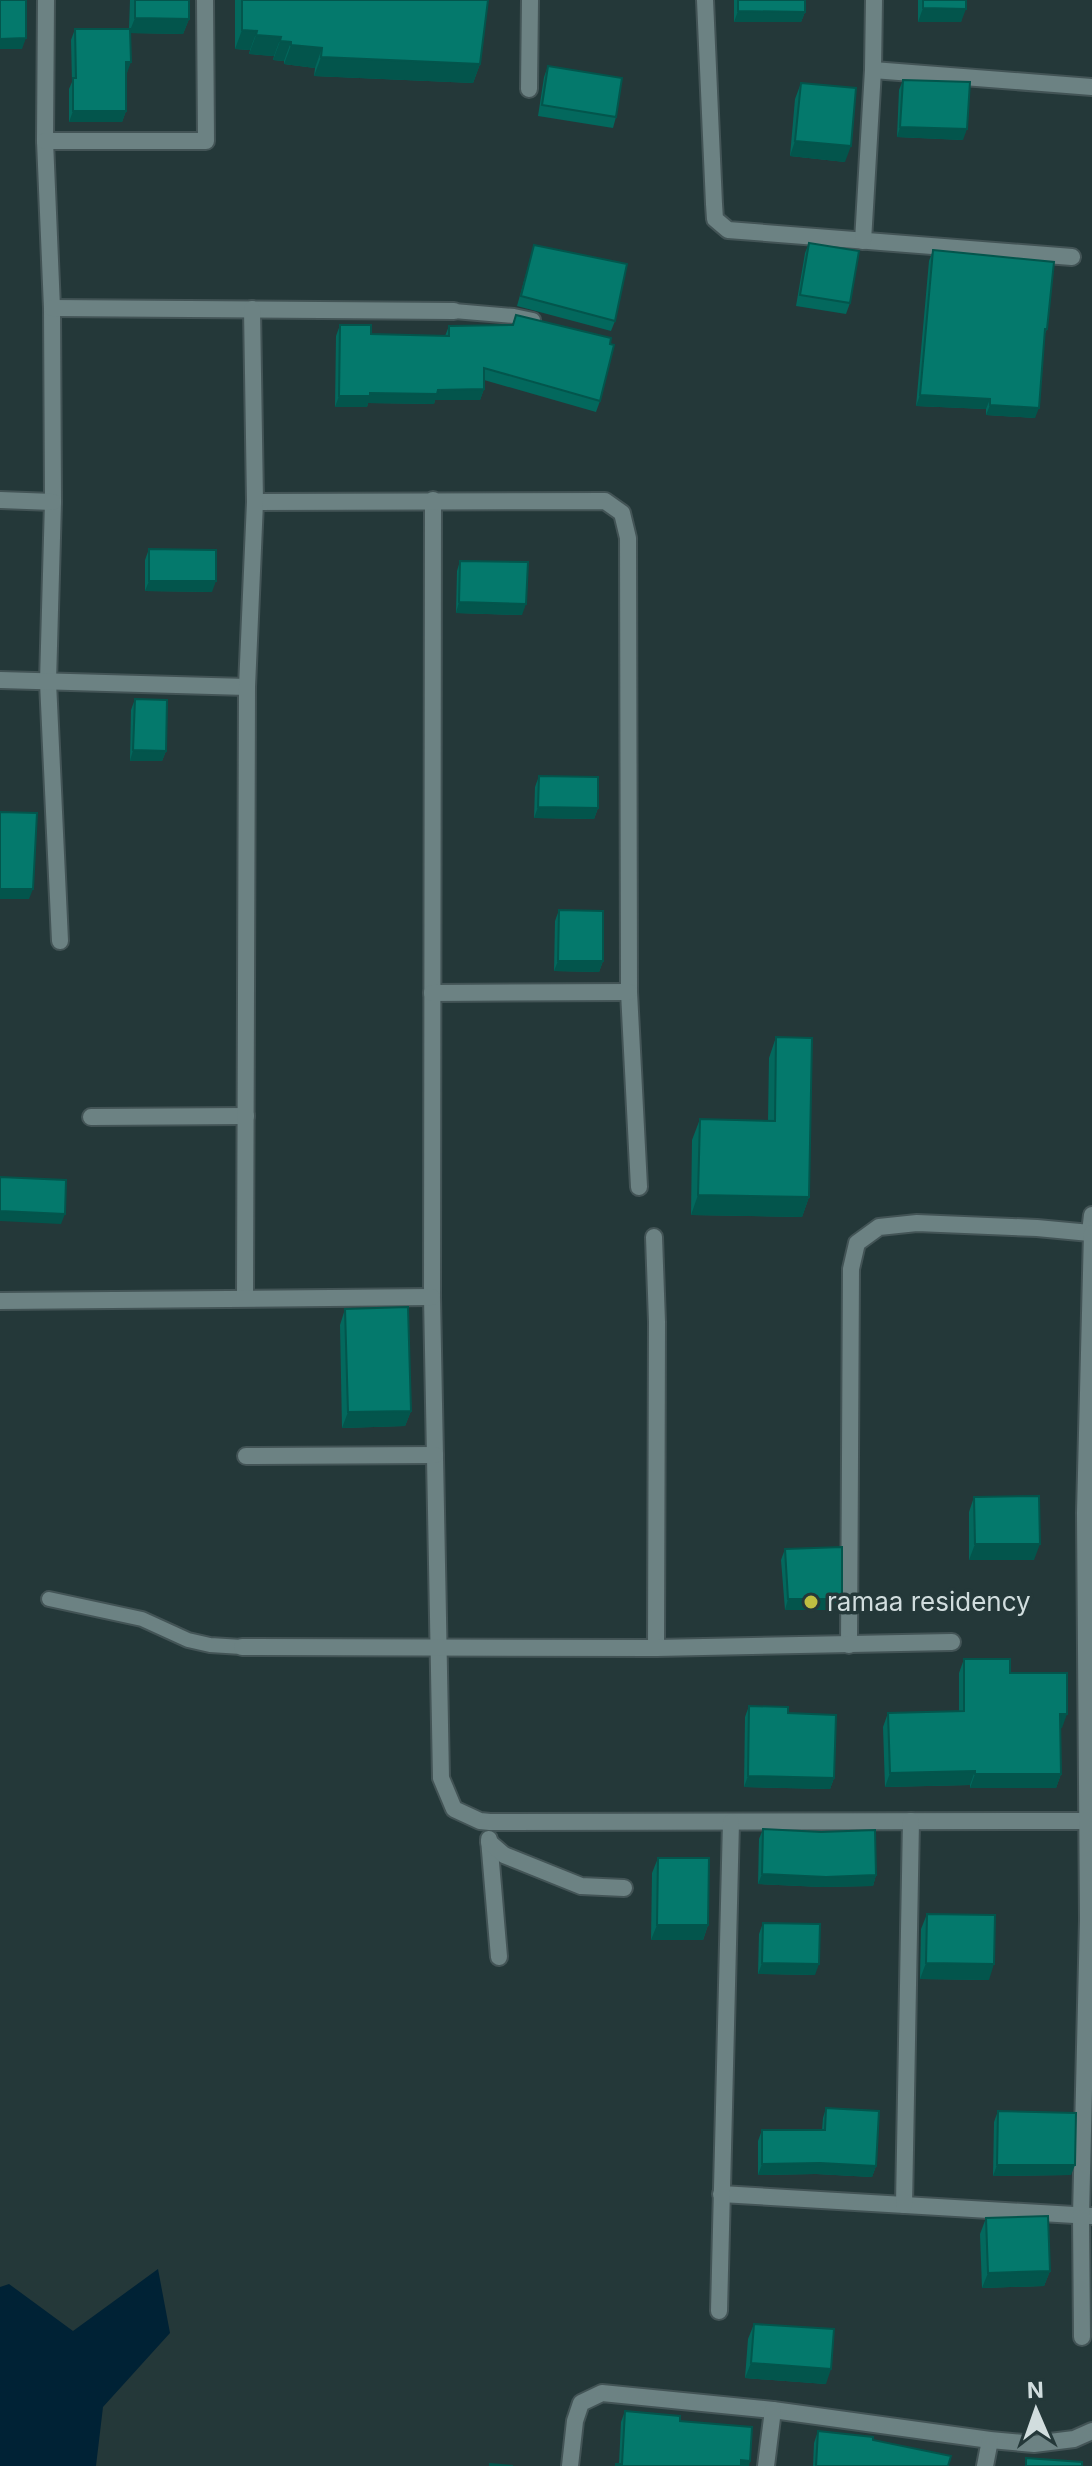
<svg xmlns="http://www.w3.org/2000/svg" width="1092" height="2466" viewBox="0 0 1092 2466" font-family="Inter,sans-serif">
<rect width="100%" height="100%" fill="#243839"/>
<!-- water -->
<polygon fill="#002235" points="158,2269 170,2333 103,2407 96,2466 0,2466 0,2287 9,2284 73,2331"/>
<g fill="none" stroke-linecap="round" stroke-linejoin="round">
<defs>
<g id="lane">
<polyline points="454,311 514,316 533,320"/>
<polyline points="49,1599 142,1619 188,1640 210,1645 242,1647"/>
</g>
<g id="street">
<polyline points="46,0 45,141 52,308 53,502 48,682 60,941"/>
<polyline points="705,0 714,204 715,219 728,230 1072,257"/>
<polyline points="873,70 1092,87"/>
<polyline points="529,89 530,0"/>
<polyline points="45,141 206,141 205,0"/>
<polyline points="863,241 873,70 874,0"/>
<polyline points="52,308 454,311"/>
<polyline points="0,500 53,502"/>
<polyline points="433,500 432,1297 441,1778 454,1809 480,1821 490,1822 1088,1821"/>
<polyline points="255,502 605,501 622,513 628,538 629,992 639,1187"/>
<polyline points="0,680 247,687"/>
<polyline points="432,993 629,992"/>
<polyline points="91,1117 246,1116"/>
<polyline points="654,1237 657,1322 656,1648"/>
<polyline points="245,1297 247,687 255,502 252,309"/>
<polyline points="0,1301 432,1297"/>
<polyline points="246,1456 435,1455"/>
<polyline points="849,1645 851,1269 857,1243 879,1227 917,1223 1037,1228 1090,1233 1092,1215"/>
<polyline points="242,1647 656,1648 952,1642"/>
<polyline points="489,1839 499,1957"/>
<polyline points="489,1842 504,1855 581,1886 624,1888"/>
<polyline points="721,2194 1091,2216"/>
<polyline points="904,2205 911,1821"/>
<polyline points="719,2311 731,1822"/>
<polyline points="1082,2337 1081,2216 1088,1920 1085,1513 1092,1233"/>
<polyline points="570,2466 575,2421 581,2403 602,2393 773,2410 990,2440 1034,2444 1074,2439 1092,2431"/>
<polyline points="766,2466 773,2410"/>
<polyline points="985,2466 990,2440"/>
</g>
</defs>
<!-- lane casing -->
<use href="#lane" stroke="#435456" stroke-width="18"/>
<!-- street casing -->
<use href="#street" stroke="#435456" stroke-width="20"/>
<!-- lane -->
<use href="#lane" stroke="#6c8283" stroke-width="14"/>
<!-- street -->
<use href="#street" stroke="#6c8283" stroke-width="16"/>
</g>
<!-- wall -->
<g fill="#03685d">
<polygon points="130,0 189,0 189,19 183,34 130,33 127,73 126,73 126,111 122,122 69,122 69,89 72,82 71,40 75,29 129,29"/>
<polygon points="235,0 488,0 480,64 473,83 314,76 315,68 284,64 284,61 273,60 274,56 249,54 250,50 235,49"/>
<polygon points="734,0 805,0 805,12 801,22 734,22"/>
<polygon points="918,0 966,0 961,22 918,22"/>
<polygon points="548,66 616,117 613,128 538,116 544,77"/>
<polygon points="903,80 963,140 897,137 899,90"/>
<polygon points="801,83 845,162 790,156 795,99"/>
<polygon points="809,243 850,303 846,314 796,306 805,253"/>
<polygon points="534,245 615,321 611,331 517,306"/>
<polygon points="933,250 1047,329 1044,336 1035,418 986,415 986,409 916,406 929,261"/>
<polygon points="516,315 600,401 596,412 484,380 484,389 480,400 435,400 434,404 368,403 367,407 335,407 336,336 340,325 371,334 445,336 449,326 512,325"/>
<polygon points="149,549 212,592 145,591 145,560"/>
<polygon points="460,561 522,615 456,613 457,571"/>
<polygon points="135,699 166,751 162,761 130,761 131,710"/>
<polygon points="539,776 598,808 594,819 534,818 535,787"/>
<polygon points="559,910 603,961 599,972 554,971 555,921"/>
<polygon points="776,1037 809,1197 802,1217 691,1215 692,1140 700,1119 768,1121 769,1058"/>
<polygon points="345,1309 411,1411 405,1426 342,1428 340,1325"/>
<polygon points="974,1497 1034,1560 969,1560 969,1512"/>
<polygon points="785,1549 838,1610 785,1610 781,1560"/>
<polygon points="964,1659 1010,1673 1062,1728 1060,1728 1061,1774 1056,1788 970,1788 970,1785 885,1787 883,1727 888,1713 959,1711 959,1673"/>
<polygon points="749,1706 788,1713 834,1778 830,1789 744,1787 745,1717"/>
<polygon points="763,1829 821,1832 876,1875 873,1886 822,1887 758,1884 759,1839"/>
<polygon points="658,1858 708,1925 703,1940 651,1940 652,1873"/>
<polygon points="927,1914 989,1980 920,1979 921,1929"/>
<polygon points="763,1923 815,1975 758,1974 759,1934"/>
<polygon points="826,2108 876,2166 872,2177 816,2174 758,2175 758,2141 762,2130 822,2130 823,2118"/>
<polygon points="998,2111 1071,2175 993,2176 994,2122"/>
<polygon points="986,2218 1050,2271 1044,2286 982,2288 980,2234"/>
<polygon points="754,2324 826,2384 745,2378 748,2339"/>
<polygon points="625,2411 680,2421 749,2466 615,2466 616,2464 619,2464 621,2422"/>
<polygon points="818,2431 873,2440 948,2466 813,2466 814,2443"/>
</g>
<!-- shaded-wall -->
<g fill="#03554c">
<polygon points="923,8 966,9 961,22 918,22"/>
<polygon points="738,11 805,12 801,22 734,22"/>
<polygon points="135,18 189,19 183,34 129,33"/>
<polygon points="242,30 257,31 250,50 235,49"/>
<polygon points="256,35 281,37 274,56 249,54"/>
<polygon points="26,38 22,49 0,49 0,39"/>
<polygon points="280,41 291,42 284,61 273,60"/>
<polygon points="291,45 322,48 315,68 284,64"/>
<polygon points="321,57 480,64 473,83 314,76"/>
<polygon points="126,62 131,62 127,73 122,73"/>
<polygon points="73,111 126,111 122,122 69,122"/>
<polygon points="900,127 967,129 963,140 897,137"/>
<polygon points="795,141 851,146 845,162 790,156"/>
<polygon points="484,389 480,400 435,400 434,404 368,403 367,407 335,407 339,396 370,393"/>
<polygon points="920,395 990,399 986,409 916,406"/>
<polygon points="990,405 1039,408 1035,418 986,415"/>
<polygon points="149,581 216,581 212,592 145,591"/>
<polygon points="459,602 526,604 522,615 456,613"/>
<polygon points="133,750 166,751 162,761 130,761"/>
<polygon points="538,807 598,808 594,819 534,818"/>
<polygon points="0,889 33,889 29,899 0,899"/>
<polygon points="558,961 603,961 599,972 554,971"/>
<polygon points="698,1195 809,1197 802,1217 691,1215"/>
<polygon points="0,1211 65,1214 61,1224 0,1221"/>
<polygon points="411,1411 405,1426 342,1428 348,1412"/>
<polygon points="975,1544 1040,1544 1034,1560 969,1560"/>
<polygon points="788,1599 842,1599 838,1610 785,1610"/>
<polygon points="1060,1714 1067,1714 1062,1728 1055,1728"/>
<polygon points="975,1771 970,1785 885,1787 890,1773"/>
<polygon points="975,1774 1061,1774 1056,1788 970,1788"/>
<polygon points="748,1776 834,1778 830,1789 744,1787"/>
<polygon points="762,1874 876,1875 873,1886 822,1887 758,1884"/>
<polygon points="657,1925 708,1925 703,1940 651,1940"/>
<polygon points="762,1963 819,1964 815,1975 758,1974"/>
<polygon points="926,1963 994,1964 989,1980 920,1979"/>
<polygon points="820,2163 876,2166 872,2177 816,2174 758,2175 762,2164"/>
<polygon points="997,2165 1075,2165 1071,2175 993,2176"/>
<polygon points="1050,2271 1044,2286 982,2288 988,2273"/>
<polygon points="751,2363 831,2369 826,2384 745,2378"/>
<polygon points="741,2460 750,2461 749,2466 739,2466"/>
</g>
<!-- building -->
<g fill="#04796c" stroke="#03554c" stroke-width="2">
<polygon points="0,0 26,0 26,38 0,39"/>
<polygon points="135,0 189,0 189,19 135,18"/>
<polygon points="242,0 488,0 480,64 321,57 322,48 291,45 291,42 280,41 281,37 256,35 257,31 242,30"/>
<polygon points="738,0 805,0 805,12 738,11"/>
<polygon points="923,0 966,0 966,9 923,8"/>
<polygon points="75,29 130,29 131,62 126,62 126,111 73,111 73,78 76,78"/>
<polygon points="548,66 622,78 616,117 542,105"/>
<polygon points="903,80 970,82 967,129 900,127"/>
<polygon points="801,83 856,88 851,146 795,141"/>
<polygon points="809,243 859,251 850,303 800,295"/>
<polygon points="534,245 627,264 615,321 521,296"/>
<polygon points="933,250 1054,262 1047,329 1045,329 1039,408 990,405 990,399 920,395"/>
<polygon points="516,315 611,338 610,344 614,345 600,401 484,368 484,389 438,390 437,394 370,393 370,396 339,396 340,325 371,325 371,334 449,336 449,326 513,325"/>
<polygon points="149,549 216,550 216,581 149,581"/>
<polygon points="460,561 528,562 526,604 459,602"/>
<polygon points="135,699 167,700 166,751 133,750"/>
<polygon points="539,776 598,777 598,808 538,807"/>
<polygon points="0,812 37,813 33,889 0,889"/>
<polygon points="559,910 603,911 603,961 558,961"/>
<polygon points="776,1037 812,1038 809,1197 698,1195 700,1119 775,1121"/>
<polygon points="0,1177 66,1180 65,1214 0,1211"/>
<polygon points="408,1307 411,1411 348,1412 345,1309"/>
<polygon points="1039,1496 1040,1544 975,1544 974,1497"/>
<polygon points="842,1547 842,1599 788,1599 785,1549"/>
<polygon points="964,1659 1010,1659 1010,1673 1067,1673 1067,1714 1060,1714 1061,1774 975,1774 975,1771 890,1773 888,1713 964,1711"/>
<polygon points="749,1706 788,1707 788,1713 836,1715 834,1778 748,1776"/>
<polygon points="763,1829 821,1832 875,1830 876,1875 826,1877 762,1874"/>
<polygon points="658,1858 709,1858 708,1925 657,1925"/>
<polygon points="927,1914 995,1915 994,1964 926,1963"/>
<polygon points="763,1923 820,1924 819,1964 762,1963"/>
<polygon points="826,2108 879,2111 876,2166 820,2163 762,2164 762,2130 825,2130"/>
<polygon points="998,2111 1076,2113 1075,2165 997,2165"/>
<polygon points="1048,2216 1050,2271 988,2273 986,2218"/>
<polygon points="754,2324 834,2329 831,2369 751,2363"/>
<polygon points="625,2411 680,2416 680,2421 752,2427 750,2461 741,2460 741,2466 616,2466 616,2464 622,2464"/>
<polygon points="818,2431 873,2437 873,2440 951,2456 948,2466 816,2466"/>
<polygon points="1026,2458 1082,2462 1082,2466 1026,2466"/>
<polygon points="490,2464 513,2466 490,2466"/>
</g>
<!-- markers -->
<circle fill="#bebf42" stroke="#243839" stroke-width="3" cx="811" cy="1602" r="8"/>
<g text-anchor="middle" stroke-width="7" stroke-linejoin="round" paint-order="stroke">
<!-- poi labels -->
<g font-size="26" fill="#d1ddde" stroke="#243839" text-anchor="start">
<text x="827" y="1611">ramaa residency</text>
</g>
</g>
<!-- north arrow -->
<g transform="translate(1036 2410) rotate(358)" stroke="#243839" stroke-width="6" paint-order="stroke">
<path d="M0-6L14 30L0 20L-14 30Z" fill="#d1ddde"/>
<text y="-12" font-size="22" font-weight="bold" text-anchor="middle" fill="#d1ddde">N</text>
</g>
</svg>
